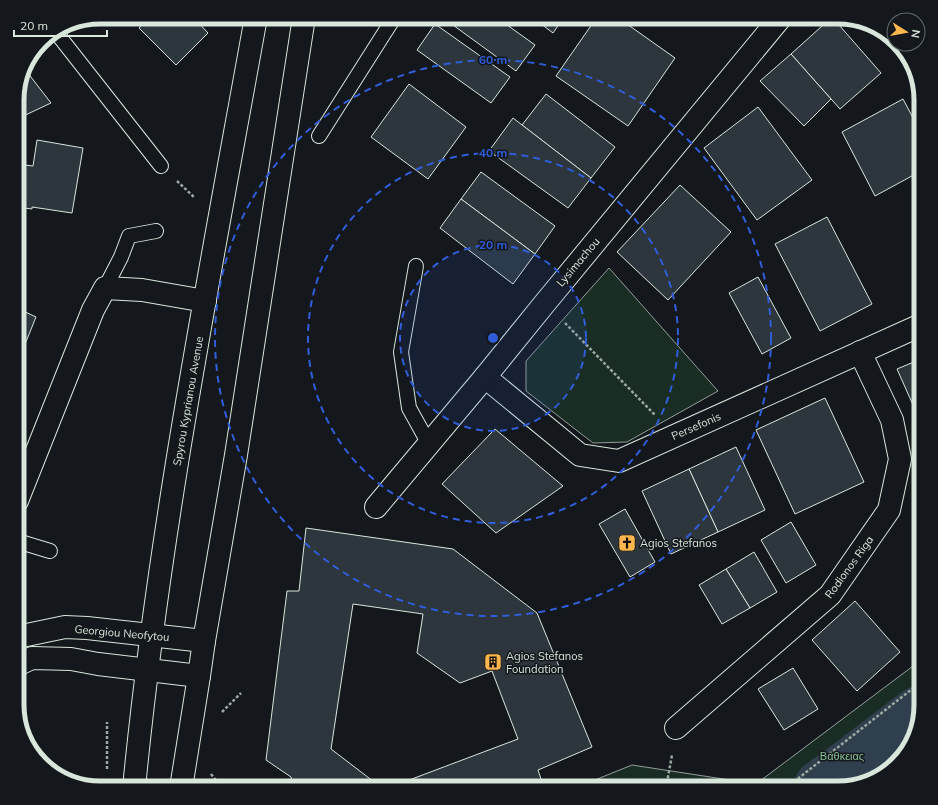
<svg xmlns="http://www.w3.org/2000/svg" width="938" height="805" viewBox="0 0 938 805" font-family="Mulish,sans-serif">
<rect width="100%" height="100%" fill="#14181c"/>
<!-- green -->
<g fill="#1a2d24" stroke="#939e99">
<polygon points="609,268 718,391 627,442 593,443 526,391 526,361"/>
<polygon points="921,660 921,706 915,735 852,785 838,788 575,788 632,765 756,784"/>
</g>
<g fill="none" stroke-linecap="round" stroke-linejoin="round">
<!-- river -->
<polyline stroke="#2f3f4d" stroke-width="56" points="821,788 843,772 919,714"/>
</g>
<!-- building -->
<g fill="#2c363c" stroke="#d8e6dc">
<polygon points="150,17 193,17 208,33 176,65 139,28"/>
<polygon points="442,17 496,17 535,45 516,71"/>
<polygon points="532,17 564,17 553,33"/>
<polygon points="597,17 617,17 675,58 628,126 556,76"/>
<polygon points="832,17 881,73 840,109 791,54"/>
<polygon points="435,24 510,77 491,103 417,50"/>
<polygon points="791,54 831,99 804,126 760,81"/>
<polygon points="24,68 51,103 17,119 17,94"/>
<polygon points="409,84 466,127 428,179 371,137"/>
<polygon points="546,94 615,147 591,178 522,125"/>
<polygon points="903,99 921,133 921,171 875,196 842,132"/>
<polygon points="758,107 812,180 757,220 704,148"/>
<polygon points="513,118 591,178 568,208 489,151"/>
<polygon points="37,140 83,148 72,213 32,207 32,209 17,207 17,164 33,166"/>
<polygon points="481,172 555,226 535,254 461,199"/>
<polygon points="680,185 731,232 668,300 617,252"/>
<polygon points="461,199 535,254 513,284 440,228"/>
<polygon points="827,217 872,304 820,331 775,244"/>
<polygon points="758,277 791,338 762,354 729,293"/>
<polygon points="19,309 36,317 17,364 17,311"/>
<polygon points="921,359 921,423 897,369"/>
<polygon points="825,398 864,482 795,514 756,430"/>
<polygon points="495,429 563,486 496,533 442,484"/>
<polygon points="736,447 765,510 718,532 689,469"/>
<polygon points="689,469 718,532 671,554 642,491"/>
<polygon points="921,492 921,530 913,528"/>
<polygon points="625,509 655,562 630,577 599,524"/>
<polygon points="791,522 816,565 786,583 761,540"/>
<polygon points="306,528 453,549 537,613 592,747 538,770 543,785 534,788 388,788 518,739 492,671 460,683 417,653 423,614 353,604 331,749 382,788 293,788 291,777 266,760 287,591 299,591"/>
<polygon points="754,552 777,592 750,608 726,569"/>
<polygon points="726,569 750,608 722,624 699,585"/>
<polygon points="855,601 900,652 857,691 812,640"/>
<polygon points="793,668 818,709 784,730 758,689"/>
</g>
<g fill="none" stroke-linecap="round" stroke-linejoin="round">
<defs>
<g id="service">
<polyline points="55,31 161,166"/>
<polyline points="319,136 392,21 391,17"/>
<polyline points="416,266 401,352 409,408 429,444"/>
<polyline points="105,288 121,257 129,236 156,231"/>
<polyline points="17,541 50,551"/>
</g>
<g id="minor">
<polyline points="485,377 580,455 619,461 921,325"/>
<polyline points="17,501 93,310 105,288 142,290 205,301"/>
<polyline points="376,507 485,377 545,303 781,17"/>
<polyline points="676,728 830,595 889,510 900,459 892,420 860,352"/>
</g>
<g id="tertiary">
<polyline points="17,637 65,627 87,628 204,641"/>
<polyline points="17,665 32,658 71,659 98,664 199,676"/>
</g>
<g id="primary">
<path d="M134,788C159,529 210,273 256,17"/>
<polyline points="181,788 199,676 204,641 236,455 304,17"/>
</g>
</defs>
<!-- service casing -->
<use href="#service" stroke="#d8e6dc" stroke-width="16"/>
<!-- minor casing -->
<use href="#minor" stroke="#d8e6dc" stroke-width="24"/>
<!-- tertiary casing -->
<use href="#tertiary" stroke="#d8e6dc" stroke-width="24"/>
<!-- primary casing -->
<use href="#primary" stroke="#d8e6dc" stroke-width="24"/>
<!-- path -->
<g stroke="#9da8a2" stroke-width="2.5" stroke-dasharray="3 2" stroke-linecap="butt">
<polyline points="177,181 195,198"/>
<polyline points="565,323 655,415"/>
<polyline points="222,712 241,693"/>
<polyline points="107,769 107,722"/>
<polyline points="211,774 222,788"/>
<polyline points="666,788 672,755"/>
<polyline points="786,788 921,682"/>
</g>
<!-- service -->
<use href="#service" stroke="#14181c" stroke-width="14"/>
<!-- minor -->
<use href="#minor" stroke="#14181c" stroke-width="22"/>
<!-- tertiary -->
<use href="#tertiary" stroke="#14181c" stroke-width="22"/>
<!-- primary -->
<use href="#primary" stroke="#14181c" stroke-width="22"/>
</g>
<!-- distance rings -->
<circle cx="493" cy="338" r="93" fill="#305dd8" fill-opacity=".12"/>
<g fill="none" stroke="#305dd8" stroke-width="2" stroke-dasharray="7 5">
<circle cx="493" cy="338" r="93"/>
<circle cx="493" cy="338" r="185"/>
<circle cx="493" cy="338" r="278"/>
</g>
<!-- icons -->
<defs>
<symbol id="church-square" viewBox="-11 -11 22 22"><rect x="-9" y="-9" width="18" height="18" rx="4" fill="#ffb74d" stroke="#14181c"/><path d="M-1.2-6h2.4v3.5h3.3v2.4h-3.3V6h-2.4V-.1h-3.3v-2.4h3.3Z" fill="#111"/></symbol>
<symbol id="building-square" viewBox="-11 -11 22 22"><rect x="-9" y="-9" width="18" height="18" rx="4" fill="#ffb74d" stroke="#14181c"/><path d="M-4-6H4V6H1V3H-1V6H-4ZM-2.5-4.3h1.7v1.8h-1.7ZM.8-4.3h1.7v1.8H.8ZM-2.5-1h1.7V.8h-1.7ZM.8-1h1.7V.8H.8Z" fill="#111"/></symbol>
</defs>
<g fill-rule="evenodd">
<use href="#church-square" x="617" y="533" width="20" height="20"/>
<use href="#building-square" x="483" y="652" width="20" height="20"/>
</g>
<g text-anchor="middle" stroke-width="3" stroke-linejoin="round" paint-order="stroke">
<!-- street labels -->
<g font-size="11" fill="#d8e6dc" stroke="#14181c">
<text transform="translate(578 262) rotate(-50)" y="4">Lysimachou</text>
<text transform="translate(188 401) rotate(-80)" y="4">Spyrou Kyprianou Avenue</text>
<text transform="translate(696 426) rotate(-24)" y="4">Persefonis</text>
<text transform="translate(849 567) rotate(-54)" y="4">Rodionos Riga</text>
<text transform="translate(122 633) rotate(5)" y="4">Georgiou Neofytou</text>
</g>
<!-- poi labels -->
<g font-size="11" fill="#d8e6dc" stroke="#14181c" text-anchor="start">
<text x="640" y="547">Agios Stefanos</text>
<text x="506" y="660">Agios Stefanos<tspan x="506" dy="13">Foundation</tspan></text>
</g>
<!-- park labels -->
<g font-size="11" fill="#8ac095" stroke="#14181c">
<text x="842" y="760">Βαθκειας</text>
</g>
</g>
<!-- crop -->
<path d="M0 0H938V805H0ZM100 24H838A76 76 0 0 1 914 100V705A76 76 0 0 1 838 781H100A76 76 0 0 1 24 705V100A76 76 0 0 1 100 24Z" fill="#14181c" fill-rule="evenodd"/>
<path fill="none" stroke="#d8e6dc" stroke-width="5" d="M100 24H838A76 76 0 0 1 914 100V705A76 76 0 0 1 838 781H100A76 76 0 0 1 24 705V100A76 76 0 0 1 100 24Z"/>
<circle cx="493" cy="338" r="6" fill="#305dd8" stroke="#14181c" stroke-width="2"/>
<g font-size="12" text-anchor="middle" font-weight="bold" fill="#305dd8" stroke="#14181c" stroke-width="3" stroke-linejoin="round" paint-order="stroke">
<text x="493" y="64">60 m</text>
<text x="493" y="157">40 m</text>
<text x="493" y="249">20 m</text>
</g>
<!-- north arrow -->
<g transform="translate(906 32) rotate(101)"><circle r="19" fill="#14181c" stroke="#626a69"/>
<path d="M0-3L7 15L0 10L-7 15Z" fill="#ffb74d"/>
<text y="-6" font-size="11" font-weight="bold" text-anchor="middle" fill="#d8e6dc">N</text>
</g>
<!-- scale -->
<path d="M14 30v6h93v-6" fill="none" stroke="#d8e6dc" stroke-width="2"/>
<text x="20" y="30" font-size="12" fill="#d8e6dc" stroke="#14181c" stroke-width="3" paint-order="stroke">20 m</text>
</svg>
